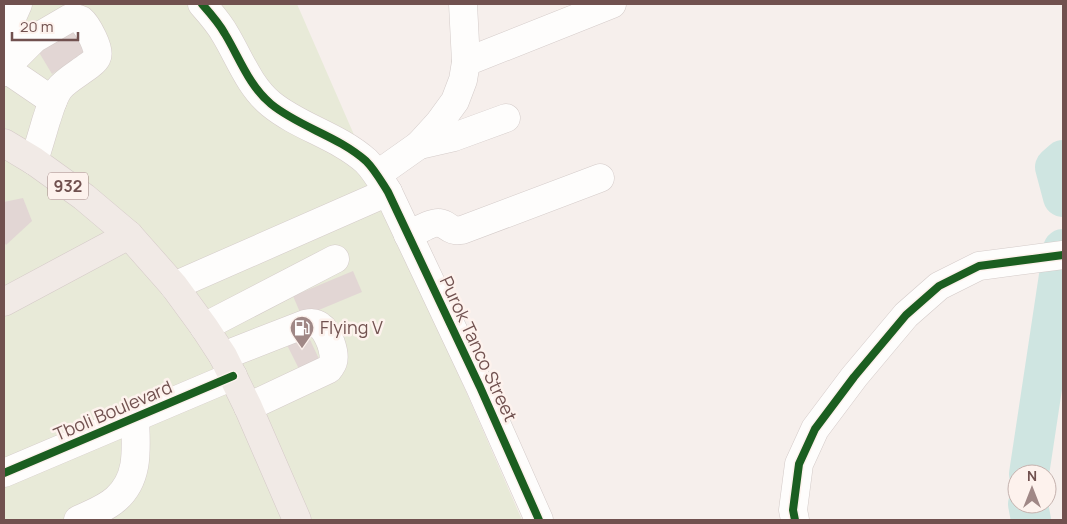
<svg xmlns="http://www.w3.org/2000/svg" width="1067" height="524" viewBox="0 0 1067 524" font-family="Manrope,sans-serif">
<rect width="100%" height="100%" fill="#f6efec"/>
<!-- green -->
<polygon fill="#e8ead8" points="4,4 297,4 522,520 4,520"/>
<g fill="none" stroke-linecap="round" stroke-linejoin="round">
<!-- river -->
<g stroke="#cfe5e1" stroke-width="40">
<polyline points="1063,160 1055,167 1063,197"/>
<polyline points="1029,474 1063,249"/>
<polyline points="1028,504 1031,520"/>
</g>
</g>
<!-- building -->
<g fill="#e2d6d4">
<polygon points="72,26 88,51 52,74 37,49"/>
<polygon points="23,198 32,221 6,245 4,242 4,202"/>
<polygon points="353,271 362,292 302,317 293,296"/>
<polygon points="305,329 319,359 299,369 284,339"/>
</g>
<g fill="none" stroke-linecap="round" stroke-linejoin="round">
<defs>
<g id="minor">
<path d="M202,4C210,13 219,23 225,34C239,57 249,86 271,104C299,127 338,136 366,161C375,170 381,181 388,192L480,387L539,520"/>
<polyline points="466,62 612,4"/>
<polyline points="6,69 6,37 10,22 18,4"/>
<polyline points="6,69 53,101"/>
<path d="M4,72L16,57L34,39L70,18C74,18 77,18 81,20C87,25 101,50 97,57C93,66 67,78 59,89C52,99 50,110 46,121C42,135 38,148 34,161"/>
<polyline points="419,145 454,137 506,118"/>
<polyline points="378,174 419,145 439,123 455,101 463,80 466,62 463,4"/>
<path d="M408,235C415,232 432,222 439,223C449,224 448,232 462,230L600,178"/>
<polyline points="174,286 388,192"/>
<polyline points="204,327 335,259"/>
<path d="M223,356L305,324C310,323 315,322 320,326C328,331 336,353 333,362C332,365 330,367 329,369L248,407"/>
<polyline points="4,473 233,376"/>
<path d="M78,520C90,514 105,509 116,499C140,478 136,447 135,418"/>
<polyline points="795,520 793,510 799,464 815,429 854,377 906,315 939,286 979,266 1063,255"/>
</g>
<g id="major">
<polyline points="4,143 34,161 84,197 129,235 174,286 204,327 223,356 248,407 297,520"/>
<polyline points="4,302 129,235"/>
</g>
</defs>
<!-- minor casing -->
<use href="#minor" stroke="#d4cbc9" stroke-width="29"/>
<!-- major casing -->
<use href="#major" stroke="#d4c9c7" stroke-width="29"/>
<!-- minor -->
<use href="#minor" stroke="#fefdfc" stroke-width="28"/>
<!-- major -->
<use href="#major" stroke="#f1eae6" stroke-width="28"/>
<defs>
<g id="cycleway">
<path d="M202,4C210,13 219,23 225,34C239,57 249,86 271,104C299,127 338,136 366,161C375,170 381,181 388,192L480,387L539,520"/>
<polyline points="4,473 233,376"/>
<polyline points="795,520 793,510 799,464 815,429 854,377 906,315 939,286 979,266 1063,255"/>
</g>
</defs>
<!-- cycleway casing -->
<use href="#cycleway" stroke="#fdf2ed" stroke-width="11"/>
<!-- cycleway -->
<use href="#cycleway" stroke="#1b5e20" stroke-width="8"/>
</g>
<!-- icons -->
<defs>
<symbol id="fuel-pin" viewBox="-11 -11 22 30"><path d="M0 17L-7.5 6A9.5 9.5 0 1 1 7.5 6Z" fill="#a08886" stroke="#fdf2ed"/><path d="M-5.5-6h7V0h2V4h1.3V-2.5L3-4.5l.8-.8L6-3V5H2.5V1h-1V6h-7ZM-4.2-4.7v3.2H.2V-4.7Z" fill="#fff"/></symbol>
</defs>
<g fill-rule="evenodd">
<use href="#fuel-pin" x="288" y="314" width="28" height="38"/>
</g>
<g text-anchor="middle" stroke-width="5" stroke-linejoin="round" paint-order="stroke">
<!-- shield labels -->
<rect fill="#fdf2ed" stroke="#9b817e" stroke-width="1" x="48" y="172.5" width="40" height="27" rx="4"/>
<g font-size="16" font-weight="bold" fill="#71514f">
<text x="68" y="192">932</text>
</g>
<!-- poi labels -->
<g font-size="18" fill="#71514f" stroke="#fdf2ed" text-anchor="start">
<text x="320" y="334">Flying V</text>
</g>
<!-- street labels -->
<g font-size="18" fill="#71514f" stroke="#fdf2ed">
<text transform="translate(478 349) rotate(65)" y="6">Purok Tanco Street</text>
<text transform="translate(113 411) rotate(-23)" y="6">Tboli Boulevard</text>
</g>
</g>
<!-- border -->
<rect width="1067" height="524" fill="none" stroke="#71514f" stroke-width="10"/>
<!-- north arrow -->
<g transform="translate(1032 489)"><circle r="24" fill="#fdf2ed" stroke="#c5b2ae"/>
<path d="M0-4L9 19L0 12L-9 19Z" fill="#a08886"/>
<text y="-8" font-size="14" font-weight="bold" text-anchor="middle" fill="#71514f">N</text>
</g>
<!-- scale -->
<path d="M12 32v8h66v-8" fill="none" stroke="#71514f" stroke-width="2.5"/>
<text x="20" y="32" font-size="15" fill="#71514f" stroke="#fdf2ed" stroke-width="4" paint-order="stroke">20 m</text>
</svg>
